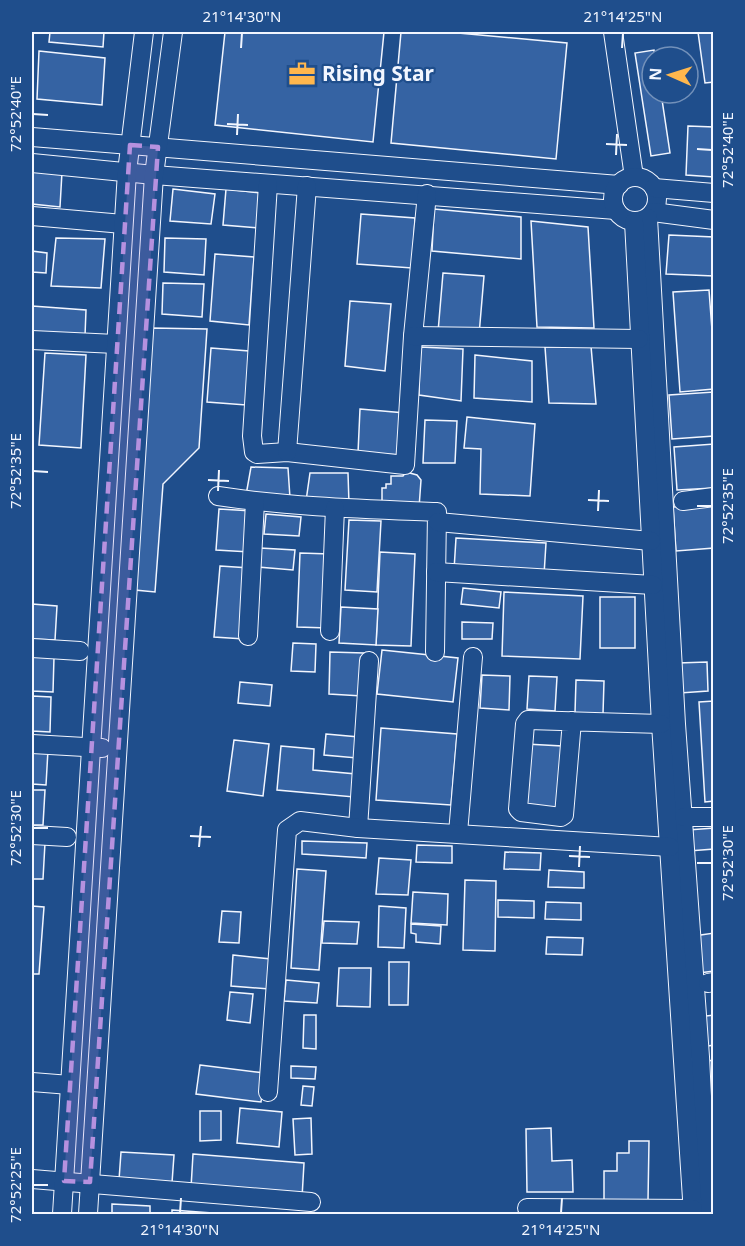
<svg xmlns="http://www.w3.org/2000/svg" width="745" height="1246" viewBox="0 0 745 1246" font-family="'Noto Sans',sans-serif">
<rect width="100%" height="100%" fill="#1f4e8c"/>
<!-- building -->
<g fill="#3563a3" stroke="#f2f6ff" stroke-width="1.5">
<polygon points="50,32 104,32 103,47 49,42"/>
<polygon points="225,32 384,32 373,142 215,125"/>
<polygon points="401,32 447,32 567,43 556,159 391,143"/>
<polygon points="698,32 714,32 714,82 705,83"/>
<polygon points="654,50 655,57 652,57 652,93 661,93 670,153 651,156 635,53"/>
<polygon points="39,51 105,58 102,105 37,99"/>
<polygon points="688,126 714,127 714,177 686,175"/>
<polygon points="32,170 62,172 60,207 32,204"/>
<polygon points="173,189 215,194 211,224 170,221"/>
<polygon points="226,189 261,193 258,228 223,225"/>
<polygon points="434,209 521,217 521,259 432,251"/>
<polygon points="361,214 415,218 412,268 357,264"/>
<polygon points="531,221 588,227 594,328 537,327"/>
<polygon points="669,235 714,237 714,276 666,274"/>
<polygon points="56,238 105,239 101,288 51,286"/>
<polygon points="165,238 206,239 204,275 164,272"/>
<polygon points="32,242 32,251 47,253 46,273 32,272"/>
<polygon points="215,254 254,257 249,325 210,321"/>
<polygon points="443,273 484,276 479,335 438,332"/>
<polygon points="163,283 204,284 202,317 162,314"/>
<polygon points="709,290 714,357 714,389 680,392 673,292"/>
<polygon points="350,301 391,304 385,371 345,366"/>
<polygon points="32,306 86,310 85,336 32,333"/>
<polygon points="152,328 207,329 199,448 163,484 155,592 135,590"/>
<polygon points="591,346 596,404 549,403 545,347"/>
<polygon points="420,347 463,349 461,401 419,395"/>
<polygon points="211,348 249,351 246,405 207,402"/>
<polygon points="45,353 86,355 81,448 39,445"/>
<polygon points="475,355 532,361 532,402 474,398"/>
<polygon points="714,392 714,436 672,439 669,395"/>
<polygon points="360,409 405,413 403,455 358,453"/>
<polygon points="467,417 535,424 530,496 480,494 481,449 464,448"/>
<polygon points="425,420 457,421 455,463 423,463"/>
<polygon points="714,444 714,488 677,490 674,447"/>
<polygon points="251,467 288,468 290,498 246,495"/>
<polygon points="406,472 417,475 421,480 419,508 382,508 382,488 386,488 386,484 391,484 391,476 403,476"/>
<polygon points="310,473 348,473 349,504 306,501"/>
<polygon points="714,505 714,548 676,551 673,507"/>
<polygon points="219,509 253,511 250,552 216,550"/>
<polygon points="266,514 301,517 299,536 264,534"/>
<polygon points="349,520 381,521 377,592 345,590"/>
<polygon points="456,538 546,543 544,575 454,570"/>
<polygon points="260,548 295,550 293,570 258,567"/>
<polygon points="380,552 415,554 411,646 376,645"/>
<polygon points="300,553 330,554 328,628 297,627"/>
<polygon points="220,566 250,568 244,639 214,637"/>
<polygon points="463,588 501,592 499,608 461,604"/>
<polygon points="504,592 583,596 580,659 502,656"/>
<rect x="600" y="597" width="35" height="51"/>
<polygon points="32,604 57,606 55,640 32,639"/>
<polygon points="341,607 378,609 376,645 339,643"/>
<polygon points="462,622 493,623 492,639 462,639"/>
<polygon points="293,643 316,644 315,672 291,671"/>
<polygon points="382,650 458,658 453,702 377,694"/>
<polygon points="330,652 364,653 362,696 329,694"/>
<polygon points="32,656 54,657 53,692 32,691"/>
<polygon points="707,662 708,691 680,693 678,663"/>
<polygon points="482,675 510,676 509,710 480,708"/>
<polygon points="529,676 557,677 555,711 527,709"/>
<polygon points="576,680 604,681 603,714 575,713"/>
<polygon points="240,682 272,685 270,706 238,703"/>
<polygon points="32,696 51,697 50,732 32,731"/>
<polygon points="714,701 714,801 705,802 699,702"/>
<polygon points="381,728 457,734 451,805 376,800"/>
<polygon points="326,734 359,737 357,758 324,755"/>
<polygon points="234,740 269,744 263,796 227,791"/>
<polygon points="526,744 562,746 558,811 521,809"/>
<polygon points="281,746 314,749 313,770 356,774 354,797 277,790"/>
<polygon points="32,749 48,750 46,785 32,784"/>
<polygon points="32,790 45,790 43,825 32,825"/>
<polygon points="714,828 714,849 689,851 688,830"/>
<polygon points="302,841 367,843 366,858 302,854"/>
<polygon points="32,842 45,843 43,879 32,879"/>
<polygon points="417,845 452,846 452,863 416,862"/>
<polygon points="505,852 541,853 540,870 504,869"/>
<polygon points="379,858 411,860 408,895 376,894"/>
<polygon points="297,869 326,871 319,970 291,968"/>
<polygon points="549,870 584,872 584,888 548,887"/>
<polygon points="465,880 496,881 495,951 463,950"/>
<polygon points="413,892 448,894 447,925 411,923"/>
<polygon points="498,900 534,901 534,918 498,917"/>
<polygon points="546,902 581,903 581,920 545,919"/>
<polygon points="32,906 44,907 39,974 32,974"/>
<polygon points="379,906 406,908 404,948 378,947"/>
<polygon points="222,911 241,912 239,943 219,942"/>
<polygon points="324,921 359,922 357,944 322,943"/>
<polygon points="411,924 441,926 440,944 416,942 416,934 411,933"/>
<polygon points="714,933 714,971 699,973 694,936"/>
<polygon points="547,937 583,938 582,955 546,954"/>
<polygon points="233,955 271,959 269,989 231,986"/>
<polygon points="389,962 409,962 408,1005 389,1005"/>
<polygon points="339,968 371,968 370,1007 337,1006"/>
<polygon points="286,980 319,983 317,1003 284,1001"/>
<polygon points="230,992 253,994 250,1023 227,1020"/>
<polygon points="304,1015 316,1015 316,1049 303,1048"/>
<polygon points="714,1015 714,1045 702,1047 698,1017"/>
<polygon points="714,1060 714,1091 706,1092 702,1062"/>
<polygon points="200,1065 265,1073 261,1102 196,1094"/>
<polygon points="291,1066 316,1067 315,1079 291,1078"/>
<polygon points="303,1086 314,1087 312,1106 301,1105"/>
<polygon points="240,1108 282,1112 279,1147 237,1143"/>
<polygon points="200,1111 221,1111 221,1140 200,1141"/>
<polygon points="311,1118 312,1154 295,1155 293,1119"/>
<polygon points="551,1128 552,1161 572,1160 573,1192 527,1192 526,1129"/>
<polygon points="629,1141 649,1141 648,1201 604,1201 604,1171 617,1171 617,1153 629,1153"/>
<polygon points="121,1152 174,1155 172,1183 119,1180"/>
<polygon points="193,1154 304,1163 302,1198 191,1188"/>
<polygon points="112,1204 150,1206 150,1214 112,1214"/>
<polygon points="172,1210 212,1213 212,1214 172,1214"/>
</g>
<g fill="none" stroke-linecap="round" stroke-linejoin="round">
<defs>
<g id="minor">
<polyline points="613,32 634,177"/>
<polyline points="32,137 619,185"/>
<polyline points="32,163 154,175 616,210"/>
<circle cx="635" cy="199" r="22"/>
<polyline points="268,184 252,436 254,452 257,454 287,452 405,465 413,336 427,194"/>
<polyline points="654,188 714,193"/>
<polyline points="653,212 714,220"/>
<polyline points="32,216 123,224"/>
<polyline points="648,218 676,724 700,1057 708,1214"/>
<polyline points="634,222 661,724 693,1214"/>
<polyline points="413,336 639,339"/>
<polyline points="32,340 116,344"/>
<polyline points="287,452 307,186"/>
<path d="M218,496C291,507 364,509 437,512L435,652"/>
<polyline points="683,501 714,497"/>
<polyline points="438,522 651,541"/>
<polyline points="436,572 653,585"/>
<polyline points="330,631 335,508"/>
<polyline points="248,636 255,502"/>
<polyline points="32,648 80,651"/>
<polyline points="572,721 564,815 561,817 521,812 518,809 525,724 528,720 661,724"/>
<polyline points="32,744 102,748"/>
<polyline points="684,817 714,817"/>
<polyline points="358,828 369,661"/>
<polyline points="458,833 473,657"/>
<polyline points="32,835 67,837"/>
<polyline points="708,983 714,982"/>
<polyline points="32,1082 70,1085"/>
<polyline points="268,1092 287,830 300,821 358,828 670,847"/>
<polyline points="32,1179 311,1202"/>
<polyline points="527,1208 693,1209"/>
<polyline points="62,1214 127,172 144,32"/>
<polyline points="88,1214 154,175 173,32"/>
</g>
</defs>
<!-- minor casing -->
<use href="#minor" stroke="#f2f6ff" stroke-width="20"/>
<!-- minor -->
<use href="#minor" stroke="#1f4e8c" stroke-width="18"/>
</g>
<!-- marked area -->
<path fill="#b691df" fill-opacity="0.2" stroke="#b691df" stroke-width="4.5" stroke-dasharray="12 8" stroke-linejoin="round" d="M130,145L158,147L90,1182L64,1181Z"/>
<!-- ticks -->
<path fill="none" stroke="#f2f6ff" stroke-width="2" d="M241,48L242,33M622,48L623,33M33,114L48,115M227,124L248,125M237,135L238,114M606,144L627,145M697,149L712,150M616,155L617,134M33,471L48,472M208,480L229,481M218,491L219,470M588,500L609,501M697,506H712M598,511L599,490M33,828H48M190,836L211,837M199,847L201,826M569,856L590,857M697,863H712M579,867L580,846M33,1185H48M180,1213L181,1198M561,1213L562,1198"/>
<!-- icons -->
<defs>
<symbol id="office-bare" viewBox="-9 -9 18 18"><path d="M-6-3h4V-5.5h4V-3h4V5H-6ZM-1-4.5V-3h2v-1.5ZM-6 0V1H6V0Z" fill="#ffb74d" stroke="#1f4e8c" stroke-width="2.5" paint-order="stroke"/></symbol>
</defs>
<g fill-rule="evenodd">
<use href="#office-bare" x="283" y="55" width="38" height="38"/>
</g>
<g text-anchor="middle" stroke-width="4.5" stroke-linejoin="round" paint-order="stroke">
<!-- poi labels -->
<g font-size="21" font-weight="bold" fill="#f2f6ff" stroke="#1f4e8c" text-anchor="start">
<text x="322" y="81">Rising Star</text>
</g>
</g>
<!-- border -->
<rect width="745" height="1246" fill="none" stroke="#1f4e8c" stroke-width="66"/>
<!-- north arrow -->
<g transform="translate(670 75) rotate(273)"><circle r="28" fill="#1f4e8c" stroke="#7391ba" stroke-width="1.5"/>
<path d="M0-4.5L10 22L0 15L-10 22Z" fill="#ffb74d"/>
<text y="-9" font-size="16" font-weight="bold" text-anchor="middle" fill="#f2f6ff">N</text>
</g>
<rect x="33" y="33" width="679" height="1180" fill="none" stroke="#f2f6ff" stroke-width="2"/>
<g font-size="15" text-anchor="middle" fill="#f2f6ff">
<text x="242" y="22">21°14'30"N</text>
<text x="623" y="22">21°14'25"N</text>
<text transform="translate(16 114) rotate(-90)" y="5">72°52'40"E</text>
<text transform="translate(728 150) rotate(-90)" y="5">72°52'40"E</text>
<text transform="translate(16 471) rotate(-90)" y="5">72°52'35"E</text>
<text transform="translate(728 506) rotate(-90)" y="5">72°52'35"E</text>
<text transform="translate(16 828) rotate(-90)" y="5">72°52'30"E</text>
<text transform="translate(728 863) rotate(-90)" y="5">72°52'30"E</text>
<text transform="translate(16 1185) rotate(-90)" y="5">72°52'25"E</text>
<text x="180" y="1235">21°14'30"N</text>
<text x="561" y="1235">21°14'25"N</text>
</g>
</svg>
